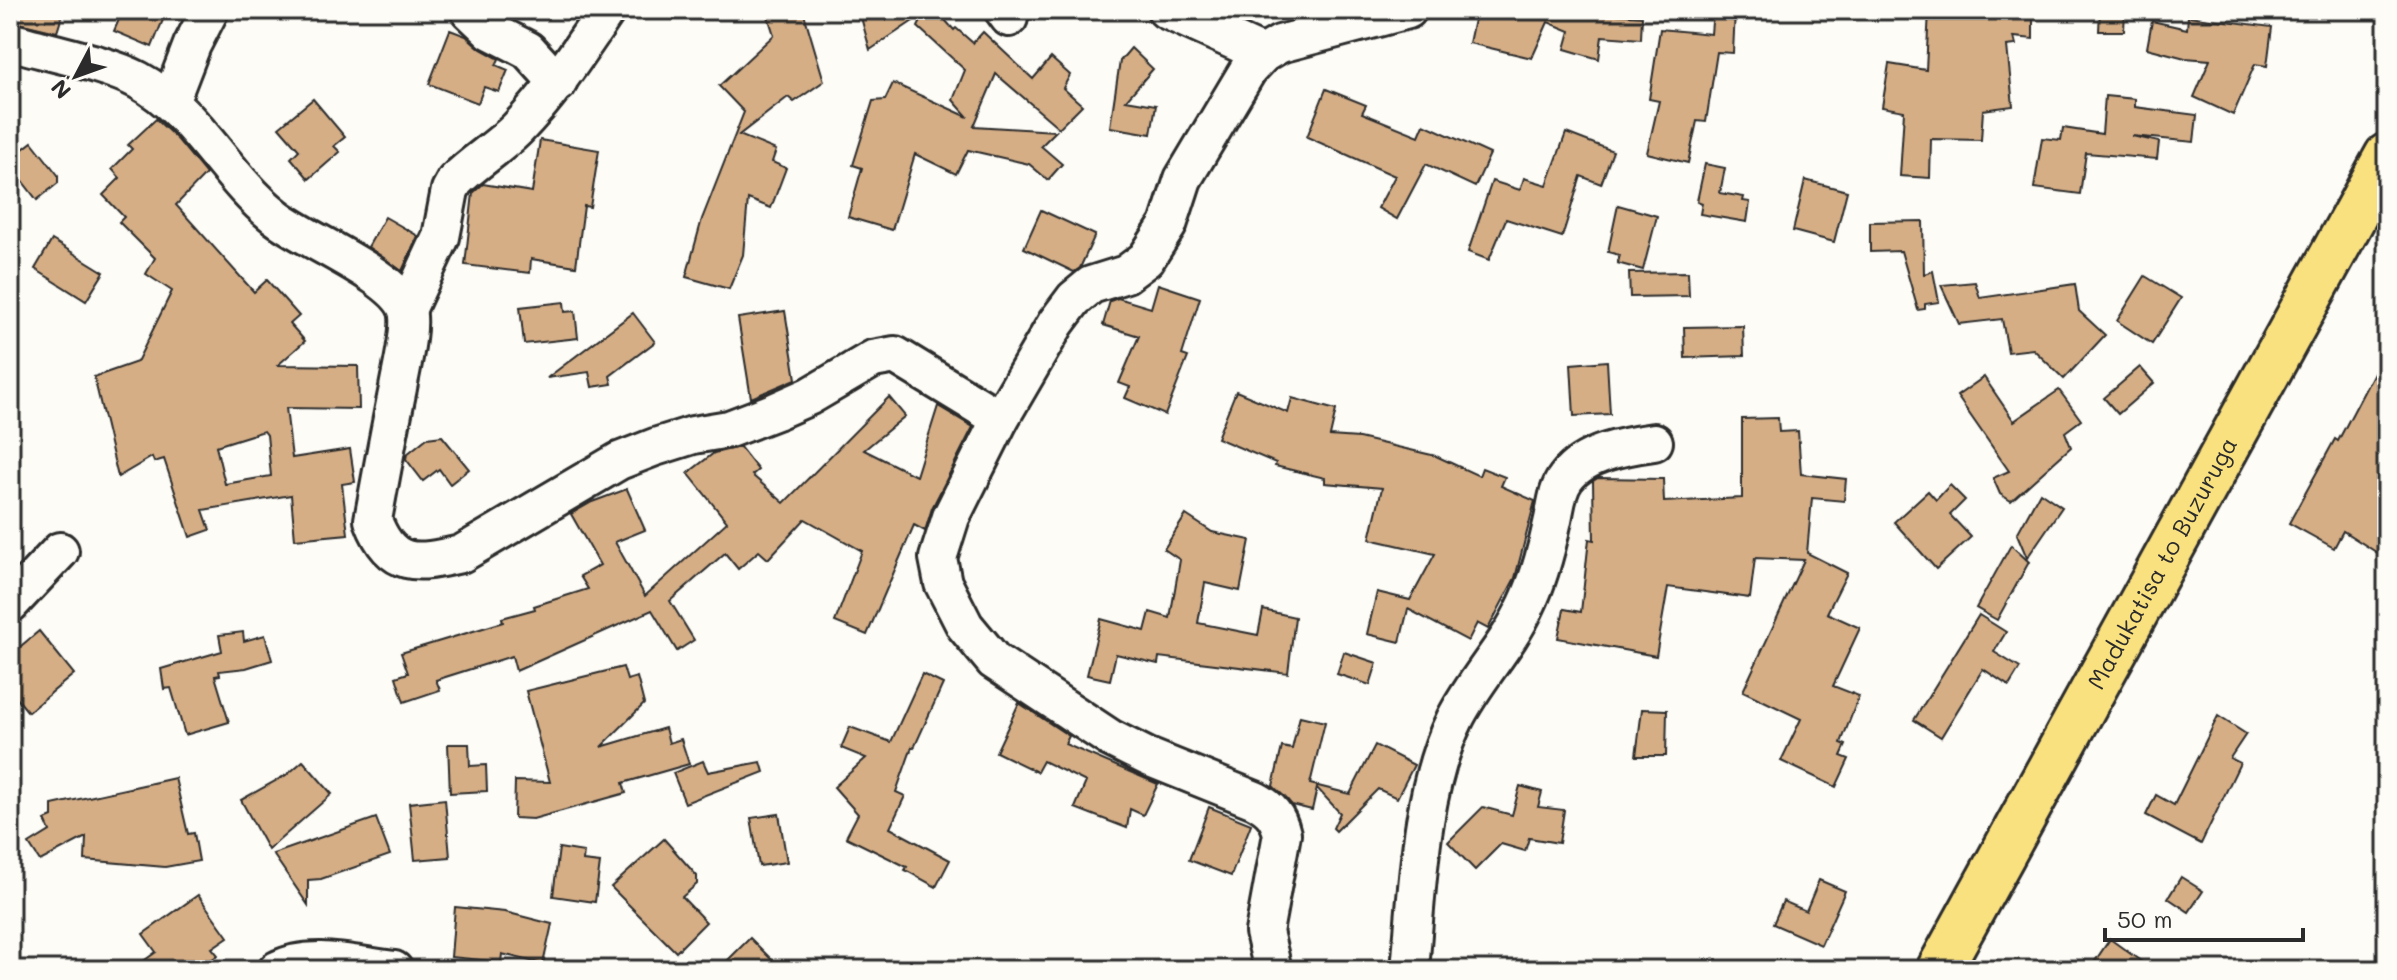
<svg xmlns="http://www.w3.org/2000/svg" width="2397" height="980" viewBox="0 0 2397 980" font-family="Mali,sans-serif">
<rect width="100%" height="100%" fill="#fdfcf7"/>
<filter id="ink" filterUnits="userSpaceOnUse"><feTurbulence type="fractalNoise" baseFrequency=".0125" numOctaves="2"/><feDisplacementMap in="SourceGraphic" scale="16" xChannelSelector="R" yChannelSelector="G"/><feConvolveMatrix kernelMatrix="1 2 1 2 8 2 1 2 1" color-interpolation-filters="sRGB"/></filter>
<g filter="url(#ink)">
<!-- building -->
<g fill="#d5ae86" stroke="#2b2b2b" stroke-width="2" fill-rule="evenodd">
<polygon points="10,10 64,10 57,32 10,21"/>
<polygon points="123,10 167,10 152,47 114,31"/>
<polygon points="766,10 803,10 824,81 794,102 788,97 739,135 776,150 772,162 786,168 771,208 748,199 743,255 729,289 686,277 702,219 744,112 719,86 774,35"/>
<polygon points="859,10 936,10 954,30 956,28 973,43 983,32 1033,79 1051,58 1070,75 1063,88 1082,105 1059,128 996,74 974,126 1056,131 1041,146 1062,164 1048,180 1029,164 968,150 956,174 915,154 892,230 848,217 862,168 853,165 873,101 885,100 893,83 968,117 953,100 965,70 918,27 925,13 870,50"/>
<polygon points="1476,10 1613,10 1612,14 1642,16 1641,39 1602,36 1599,59 1565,49 1570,31 1548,22 1532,58 1469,43"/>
<polygon points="1713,10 1735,10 1733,53 1717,52 1706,122 1697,121 1688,163 1647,153 1659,101 1649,99 1660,29 1711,34"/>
<polygon points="1929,10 2033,10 2033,39 2014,37 2016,45 2007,46 2013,106 1983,110 1981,140 1931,139 1930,178 1900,176 1904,111 1882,107 1889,64 1926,70"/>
<polygon points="2100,10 2125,10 2124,31 2099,31"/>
<polygon points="2188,16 2272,27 2267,66 2255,64 2233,115 2194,97 2210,60 2185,58 2147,48 2152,21 2187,29"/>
<polygon points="450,30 466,36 481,49 499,59 496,65 508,70 499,92 484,87 478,103 429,84"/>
<polygon points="1131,48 1153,69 1126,100 1156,105 1151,134 1110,127 1120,61"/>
<polygon points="1326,89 1366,105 1362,113 1419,136 1424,124 1490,154 1475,187 1426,164 1397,219 1378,208 1395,176 1307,137"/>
<polygon points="2105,96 2135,99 2135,107 2197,115 2194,142 2132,136 2159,142 2157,159 2086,153 2080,194 2034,188 2042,138 2061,140 2063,128 2102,134"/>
<polygon points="313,99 345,137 334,146 340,152 309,179 291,158 299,150 279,127"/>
<path d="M156,119L178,140L206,174L176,205L254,292L267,280L299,316L290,324L305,341L278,365L358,366L359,409L286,408L292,458L350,449L355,482L342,484L348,534L295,539L291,495L203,510L210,530L190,537L164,459L154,462L152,457L118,477L94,377L137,362L172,291L146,274L155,258L119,222L124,217L103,195L120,178L112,169L132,149L128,145ZM264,431L267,435L271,476L225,484L216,446Z"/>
<polygon points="1566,133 1613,151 1601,184 1581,176 1562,237 1506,219 1489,260 1468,252 1492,181 1520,190 1524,178 1547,185"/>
<polygon points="540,140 599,150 590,207 584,206 576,266 531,259 530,273 465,265 473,193 483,184 532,192"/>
<polygon points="32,142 58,175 58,183 37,200 10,165 10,159"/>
<polygon points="1705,164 1725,168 1720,193 1744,197 1743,201 1750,202 1747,222 1700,214 1702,203 1697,201"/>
<polygon points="1805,180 1847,191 1834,242 1793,231"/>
<polygon points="1618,205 1657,216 1643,270 1617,263 1619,255 1608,252"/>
<polygon points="1041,210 1095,235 1080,268 1074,272 1024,248"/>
<polygon points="385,217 418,236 402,271 368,247"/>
<polygon points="1923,221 1924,274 1933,271 1939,302 1925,304 1925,309 1918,310 1901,251 1870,252 1870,222"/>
<polygon points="52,240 104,272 86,301 35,269"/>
<polygon points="1688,272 1689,296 1630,297 1629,273"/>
<polygon points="2145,276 2181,298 2152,344 2117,321"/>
<polygon points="1975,282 1980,298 2075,284 2079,311 2105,335 2064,379 2033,349 2008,352 2002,319 1959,324 1941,285"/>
<polygon points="1158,284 1200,298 1182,355 1188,357 1165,415 1125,398 1130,387 1119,383 1139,336 1103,325 1110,301 1118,298 1151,308"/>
<polygon points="564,302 565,312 575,311 578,338 524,344 520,307"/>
<polygon points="785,311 796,379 751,398 738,318"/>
<polygon points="633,313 655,342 610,376 612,384 592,387 589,372 547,378"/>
<polygon points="1743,326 1744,356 1685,358 1684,327"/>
<polygon points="2387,348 2387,559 2343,531 2334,548 2289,523 2335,439 2338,441"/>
<polygon points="1607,361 1610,414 1574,416 1571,364"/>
<polygon points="2140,367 2154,383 2118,414 2104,398"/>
<polygon points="1984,377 2014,421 2059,390 2081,420 2065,432 2071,447 2011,501 2000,494 1993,478 2009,471 1957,396"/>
<polygon points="1236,391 1288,413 1292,398 1336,410 1330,436 1359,438 1436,456 1479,476 1482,468 1505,477 1501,486 1535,501 1515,578 1488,629 1477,623 1468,641 1408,609 1400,642 1367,634 1377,592 1410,600 1435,554 1370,539 1382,488 1325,483 1325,478 1275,466 1276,463 1217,438"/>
<polygon points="889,397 905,416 864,450 916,476 938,406 973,427 932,508 925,531 914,525 867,635 835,622 862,551 805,519 768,559 759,551 738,569 725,553 670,601 694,640 677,651 652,610 516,671 512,656 436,680 440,690 404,702 396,677 408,673 401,653 503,622 502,618 535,609 534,606 588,589 580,576 600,565 571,514 592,502 627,489 645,530 615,542 645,596 727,522 688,473 714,453 740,447 758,470 752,475 784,503"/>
<polygon points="1778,418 1779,432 1798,431 1801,474 1846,479 1844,501 1812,498 1807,553 1847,573 1827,613 1860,628 1833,686 1859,696 1841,743 1846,745 1841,756 1849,759 1836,787 1781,761 1801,719 1743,691 1804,560 1755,558 1750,598 1668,587 1656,656 1558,638 1564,609 1581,612 1589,539 1594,540 1593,481 1598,478 1663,479 1664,502 1742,498 1742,419"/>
<polygon points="442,436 469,469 450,484 439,469 423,481 406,459 407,454 427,438"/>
<polygon points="1950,485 1965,500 1950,515 1971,537 1936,569 1894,522 1928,491 1936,500"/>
<polygon points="2040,492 2062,507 2027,558 2017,534"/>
<polygon points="1186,515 1212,532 1250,540 1240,591 1205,583 1198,623 1258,635 1263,610 1295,617 1288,673 1159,657 1158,664 1116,654 1110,680 1087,675 1101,619 1145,631 1150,612 1170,618 1180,560 1164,549"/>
<polygon points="2011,545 2029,562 1997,620 1976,608"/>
<polygon points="1979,615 2006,632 1994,652 2020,668 2009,686 1983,669 1941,737 1914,720"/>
<polygon points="39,631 74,674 28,712 10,690 10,655"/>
<polygon points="243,632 244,641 265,635 272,660 246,668 219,671 220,675 215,676 229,722 185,735 171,688 164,689 161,669 222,651 219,635"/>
<polygon points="1344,652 1377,663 1370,685 1337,674"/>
<polygon points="623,667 627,680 637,677 644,704 601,747 665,728 669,743 681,739 689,764 623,783 626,793 533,819 514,818 515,781 550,782 526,691"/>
<polygon points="922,674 943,684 914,748 912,747 896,792 905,796 890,828 950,860 936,887 905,870 907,867 846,837 858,814 834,787 866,758 841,748 850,727 891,742"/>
<polygon points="1019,703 1069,736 1065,744 1158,784 1143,815 1130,809 1127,828 1075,808 1086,782 1043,761 1037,772 996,752"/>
<polygon points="1642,709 1667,710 1666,756 1636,756"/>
<polygon points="1300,716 1325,722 1310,784 1350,794 1375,745 1414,765 1397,798 1378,789 1336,831 1333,828 1340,813 1317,788 1312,810 1292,805 1273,786 1282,747 1292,749"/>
<polygon points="2218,716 2246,734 2230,758 2240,763 2201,844 2146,815 2156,795 2174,805"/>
<polygon points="448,744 469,744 470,766 486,765 487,791 450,793"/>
<polygon points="303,761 332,794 268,850 241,800 288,774"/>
<polygon points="703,761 708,772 761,762 764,772 685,803 673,773"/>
<polygon points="175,778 188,834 194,833 199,861 165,867 85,860 86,837 40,861 29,844 50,831 45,820 52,817 52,805"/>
<polygon points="1520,786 1542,792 1538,807 1564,810 1559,843 1529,838 1525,851 1501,844 1475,870 1448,842 1483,807 1512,815"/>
<polygon points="445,799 450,857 415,860 409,803"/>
<polygon points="1209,807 1251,824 1231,876 1189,860"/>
<polygon points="779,814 787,862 759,866 751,818"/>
<polygon points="376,818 390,855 321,879 308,880 308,905 273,854"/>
<polygon points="664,839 697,876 697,884 682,897 706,922 676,952 611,887"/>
<polygon points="559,848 584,852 583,861 600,863 595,902 553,896"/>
<polygon points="2181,877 2203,891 2189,912 2168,898"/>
<polygon points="1819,880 1845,891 1821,945 1773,924 1783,901 1806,911"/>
<polygon points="198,895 228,937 212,948 218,955 197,970 131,970 156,952 143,934"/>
<polygon points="455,907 505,912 552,924 543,964 502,954 501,962 451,957"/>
<polygon points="750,938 782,970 718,970"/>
<polygon points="2110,939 2153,970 2089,970"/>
</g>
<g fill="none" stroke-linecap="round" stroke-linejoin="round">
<defs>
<g id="minor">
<polyline points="469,10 491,31 528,50 558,83"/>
<polyline points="1003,10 1009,18"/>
<polyline points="1166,10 1263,54"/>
<path d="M10,41C46,52 106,63 138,80C196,111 224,176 275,216C304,240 395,275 407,310C412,328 401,370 398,388C389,432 381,476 373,520C391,569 416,564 461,554L619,461L655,447L693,435L729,429L776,411L810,396L873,359L895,355L1000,419"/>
<polyline points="170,102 192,45 210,10"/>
<path d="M407,310L441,237L450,190L455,181C474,162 498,148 517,129C552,93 579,51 607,10"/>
<polyline points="10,604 60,551"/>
<path d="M277,970C311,952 357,966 394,970"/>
<path d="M1273,970L1264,932L1282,834C1278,816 1270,808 1255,800L1148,757L1110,738L994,661L965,626L943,583L938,558L951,517L1000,419L1056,323L1074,299L1091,285L1126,274L1146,259L1168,225L1183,179L1248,70L1263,54L1280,44L1408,10"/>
<path d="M1410,970C1417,892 1420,789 1455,719C1475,679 1508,646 1526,606C1539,579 1546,552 1552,524C1556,509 1556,491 1566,478C1584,453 1625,446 1654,442"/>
</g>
<g id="major">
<path id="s1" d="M1939,970L2387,156"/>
</g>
</defs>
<!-- minor casing -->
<use href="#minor" stroke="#2b2b2b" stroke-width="42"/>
<!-- major casing -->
<use href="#major" stroke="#2b2b2b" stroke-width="50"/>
<!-- minor -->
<use href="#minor" stroke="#fdfcf7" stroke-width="36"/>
<!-- major -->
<use href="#major" stroke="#fae180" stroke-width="44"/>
</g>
</g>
<g text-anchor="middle" stroke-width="6" stroke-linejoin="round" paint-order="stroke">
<!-- street labels -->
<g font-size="24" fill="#2b2b2b" stroke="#fdfcf7">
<text dy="8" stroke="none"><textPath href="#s1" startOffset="464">Madukatisa to Buzuruga</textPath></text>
</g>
</g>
<!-- margin -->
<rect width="2397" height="980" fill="none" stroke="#fdfcf7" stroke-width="40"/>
<rect x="20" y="20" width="2357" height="940" fill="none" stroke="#2b2b2b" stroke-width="3" filter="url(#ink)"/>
<!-- north arrow -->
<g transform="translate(76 76) rotate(229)" stroke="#fdfcf7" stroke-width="6" paint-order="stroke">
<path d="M0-6L14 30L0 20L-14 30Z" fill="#2b2b2b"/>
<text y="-12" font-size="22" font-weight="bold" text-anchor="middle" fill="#2b2b2b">N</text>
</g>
<!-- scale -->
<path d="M2105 928v12h198v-12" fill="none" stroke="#2b2b2b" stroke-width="4"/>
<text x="2117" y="928" font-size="24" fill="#2b2b2b" stroke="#fdfcf7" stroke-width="6" paint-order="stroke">50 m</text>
</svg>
